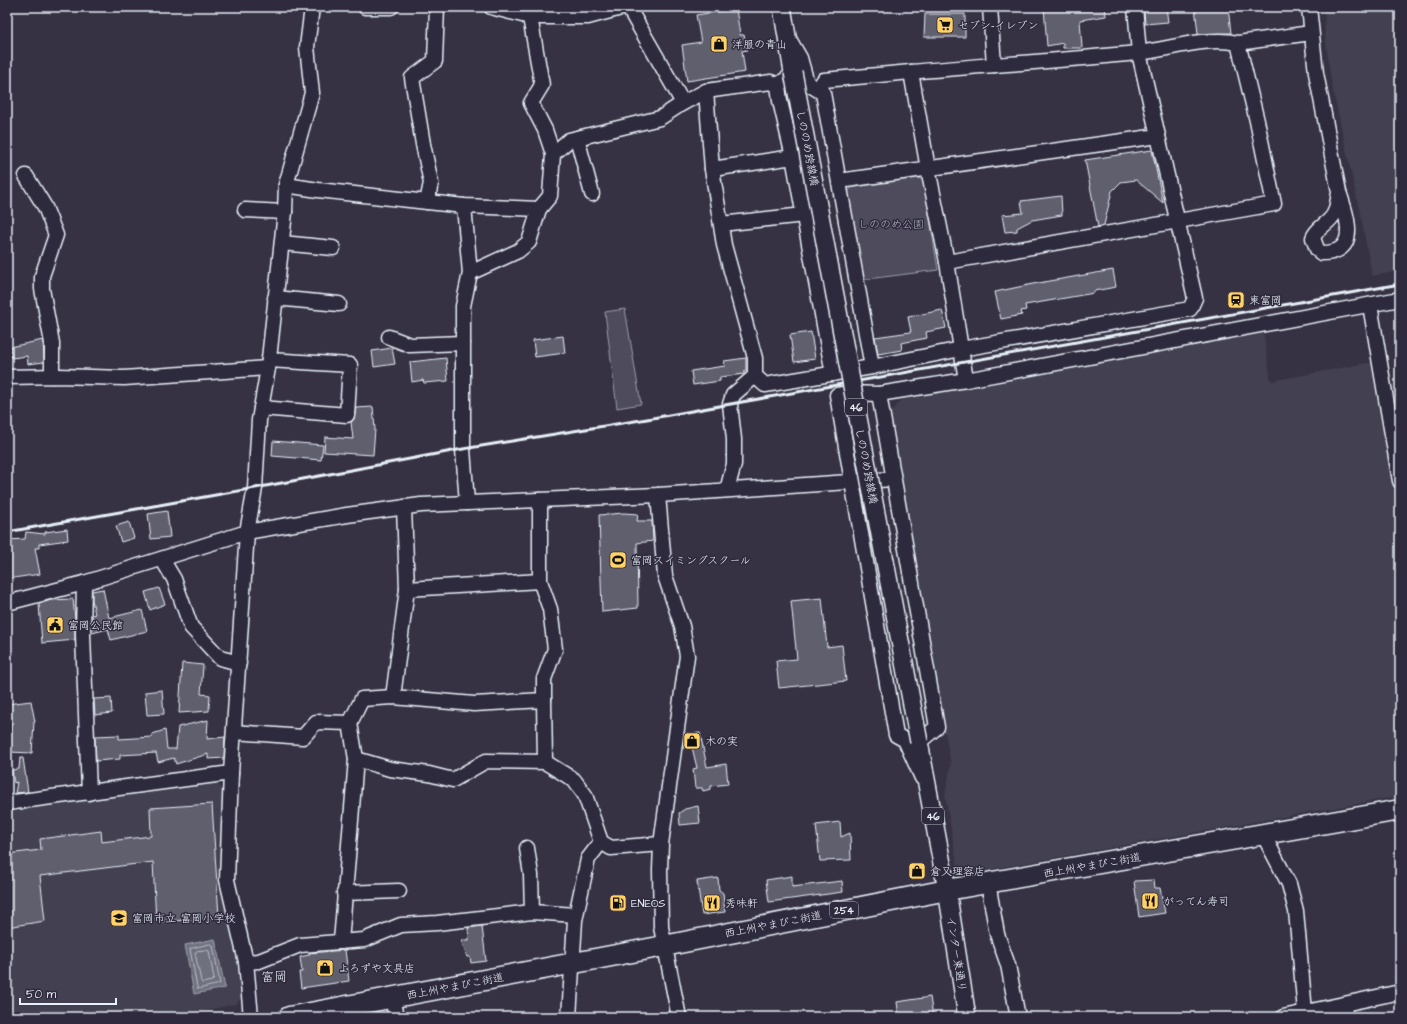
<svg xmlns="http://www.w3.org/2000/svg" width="1407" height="1024" viewBox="0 0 1407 1024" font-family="'Architects Daughter','Klee One',sans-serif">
<rect width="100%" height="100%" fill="#363244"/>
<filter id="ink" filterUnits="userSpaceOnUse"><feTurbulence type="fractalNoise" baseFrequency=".025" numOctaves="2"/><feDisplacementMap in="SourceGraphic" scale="8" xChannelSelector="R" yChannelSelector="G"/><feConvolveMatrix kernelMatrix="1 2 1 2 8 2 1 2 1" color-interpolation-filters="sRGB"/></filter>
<g filter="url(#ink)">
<!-- built -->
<g fill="#433f51">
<polygon points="1324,7 1400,7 1400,271 1372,276 1362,222 1331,81 1325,35"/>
<polygon points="1263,331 1271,381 1373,362 1400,512 1400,796 970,873 957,864 945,795 951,765 886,419 901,400"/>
<polygon points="202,782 217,782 223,791 247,992 236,1004 176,1017 7,1017 7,807"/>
</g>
<!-- green -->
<g fill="#4d4b5c" stroke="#9a9eaa">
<polygon points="917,176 924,182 938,270 860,280 845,197 851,188"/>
<polygon points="625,309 641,404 617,408 605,312"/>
</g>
<!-- water -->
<polygon fill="#70717f" stroke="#a0a4af" points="215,939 225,988 194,994 185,945"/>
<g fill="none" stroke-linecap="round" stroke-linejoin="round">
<!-- shore -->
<g stroke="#b8bec8" stroke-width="1">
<polygon points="210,944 213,945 220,984 198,989 197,987 190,949"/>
<polygon points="206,950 209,951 214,979 212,981 202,983 201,981 195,953 197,951"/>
</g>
</g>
<!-- building -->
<g fill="#605e6e" stroke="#e8f1f8">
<polygon points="1044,7 1105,7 1106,16 1080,20 1082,48 1063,48 1063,43 1047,46"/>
<polygon points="1146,7 1166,7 1168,22 1145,24 1144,10 1146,9"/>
<polygon points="1195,7 1228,7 1231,33 1198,34"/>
<polygon points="736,9 740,35 744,35 747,50 742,51 745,72 687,81 682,45 701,42 696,15"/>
<polygon points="925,14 965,14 965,37 924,37"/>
<polygon points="1152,150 1163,203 1136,180 1121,182 1112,191 1104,225 1098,227 1085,160"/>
<polygon points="1061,196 1062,215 1032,220 1017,228 1017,231 1005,232 1002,215 1023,213 1021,201"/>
<polygon points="1113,270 1116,287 1094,291 1094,293 1025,305 1026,310 1021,311 1022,315 1001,319 995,292 1033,284"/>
<polygon points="942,310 946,328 926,332 927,338 901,343 902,350 878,354 875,337 911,332 908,317"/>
<polygon points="811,332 815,359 794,362 790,335"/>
<polygon points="563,336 565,353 535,357 533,340"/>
<polygon points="43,340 44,362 28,364 27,356 12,358 10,347"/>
<polygon points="392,348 395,364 374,367 372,351"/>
<polygon points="446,358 448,381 424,383 423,380 412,382 410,362"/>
<polygon points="746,358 746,371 744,372 744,374 720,377 720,381 693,385 691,371 725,366 724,361"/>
<polygon points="373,407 375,429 373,455 324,452 325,437 353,439 351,422 354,419 356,408"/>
<polygon points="273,441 323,445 321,460 272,456"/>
<polygon points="167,511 170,537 151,539 148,514"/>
<polygon points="624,513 638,514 637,521 652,521 653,541 637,543 638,608 602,612 599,515"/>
<polygon points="129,522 134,538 121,542 116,526"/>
<polygon points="67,529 68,540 39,544 39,548 35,548 40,574 7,579 7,540 25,539 26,532 45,534 45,532"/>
<polygon points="159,588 165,604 150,610 145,592"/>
<polygon points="103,589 109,618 142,610 147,631 111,640 108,629 92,633 92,615 95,614 92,600 92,591"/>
<polygon points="822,598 827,647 842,645 846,681 779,688 776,661 797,659 791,601"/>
<polygon points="73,599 75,619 75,640 42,643 39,604 51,600"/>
<polygon points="182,663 203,665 201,694 210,695 209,711 179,713"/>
<polygon points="162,690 164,714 147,715 145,692"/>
<polygon points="111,698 112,713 95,715 94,699"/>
<polygon points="31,701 35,722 34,722 32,753 9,752 11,724 7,725 7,704"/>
<polygon points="208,720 207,739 225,737 224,758 208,759 208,754 176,764 174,758 158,762 156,753 120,755 120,759 96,761 95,736 119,735 119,739 152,737 152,734 165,730 167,749 176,749 178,727"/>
<polygon points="700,733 707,767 726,764 728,784 711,786 711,789 703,791 702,788 695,788 693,769 697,768 692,747 683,748 685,734"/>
<polygon points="20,758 23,758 28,792 15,793 17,782 14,783 12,770 19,769"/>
<polygon points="212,804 219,918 156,922 153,862 40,876 45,921 7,927 7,854 41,850 40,839 101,831 102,842 151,836 150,808"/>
<polygon points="698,806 700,823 680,825 679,813 685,809"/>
<polygon points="840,822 841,837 850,833 851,860 820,861 816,825"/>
<polygon points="792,876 792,887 842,881 843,892 769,902 766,880"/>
<polygon points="718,878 719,890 723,893 725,912 702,915 697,881"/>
<polygon points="1154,880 1155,888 1160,888 1165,913 1139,917 1134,881"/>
<polygon points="482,926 486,961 471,963 470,957 467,957 461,940 469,940 468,928"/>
<polygon points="345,950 349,981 301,988 299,972 302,972 300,957 309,955 309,953"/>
<polygon points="930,997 933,1017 899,1017 897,1002"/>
</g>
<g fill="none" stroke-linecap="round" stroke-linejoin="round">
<defs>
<g id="minor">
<polyline points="365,7 391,7"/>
<polyline points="491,7 530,17 588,17 625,7"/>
<polyline points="628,7 683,103"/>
<polyline points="990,7 994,65"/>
<path d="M1309,7L1316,73L1339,192C1347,216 1361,254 1321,253L1317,249L1313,238C1317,227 1329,224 1334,214C1337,208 1338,199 1339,192"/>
<polyline points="530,17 542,85 531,103 545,130 553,154"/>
<polyline points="789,39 800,58 807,83 823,93 872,367"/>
<path d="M1238,43L1257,121L1274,204L947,262L928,169L911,72C986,65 1061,61 1136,53C1168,50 1206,36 1238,43L1311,33"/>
<polyline points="786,79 778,85 780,101 793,157 833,374"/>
<polyline points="818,89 824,80 911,72"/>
<polyline points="706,91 712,169 724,245 755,358 755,376 733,395 730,404 734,439 734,464 727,490"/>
<polyline points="577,138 592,194"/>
<polyline points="712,169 793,157"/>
<polyline points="26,176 45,207 56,235 42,276 42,289 52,343 52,376"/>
<polyline points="839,181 1158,136 1139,53 1135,7"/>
<polyline points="286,185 318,190 464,206 539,209 550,196 553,154 569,140 660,118 683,103 706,91 771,82 778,85"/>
<polyline points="427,202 431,183 423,144 412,78 435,61 437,7"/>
<polyline points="464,206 470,273"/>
<polyline points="245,210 285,212"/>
<polyline points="721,224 804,215"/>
<polyline points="282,243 333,248"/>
<polyline points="947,262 966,380"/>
<polyline points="275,298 339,304"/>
<polyline points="1370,305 1400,481"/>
<polyline points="389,337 410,345 463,343"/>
<polyline points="755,376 765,385 872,367 961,349 1190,309 1195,298 1158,136"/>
<polyline points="7,377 59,376 124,378 268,368"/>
<polyline points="879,394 937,727 919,742"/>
<polyline points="261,408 347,415 350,365 269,360"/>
<polyline points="658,495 665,576 682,626 687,656 661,844 660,870 661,927 679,1017"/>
<polyline points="467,503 463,449 463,306 470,273 518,251 529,242 539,209"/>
<polyline points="162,559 174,579 191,627 220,658 239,663"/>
<polyline points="84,583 83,635 89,793"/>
<polyline points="407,589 540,581"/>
<polyline points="7,603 84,583 247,532 255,488 259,420 268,368 285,212 286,185 312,93 307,47 312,7"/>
<polyline points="393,697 407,589 404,507"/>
<polyline points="544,700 545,762 574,780 585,795 601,842 611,848 661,844"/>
<polyline points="234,732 303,737 316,722 350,723 362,699 393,697 474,704 544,700 544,679 555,649 550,609 540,581 540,500"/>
<polyline points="356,759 390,769 429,774 453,780 486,761 545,762"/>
<polyline points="922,778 905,740 896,735 837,395 850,393 879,394 966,380 1400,299"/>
<polyline points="7,803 231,773"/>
<polyline points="1263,834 1289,884 1296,911 1305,1012"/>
<polyline points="527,848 531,875 532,912"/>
<polyline points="988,883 997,934 1008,965 1018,1017"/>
<polyline points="344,893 399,891"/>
<polyline points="341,942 356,759 350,723"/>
<polyline points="246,962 259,961 300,945 364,940 401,925 437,923 532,912 576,915"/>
<polyline points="392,998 396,1017"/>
<polyline points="1343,1005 1346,1017"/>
<polyline points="251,1017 246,962 227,880 231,773 247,532 347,515 421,505 658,495 893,479"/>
<polyline points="569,1017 575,920 588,859 601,842"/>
<polyline points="1283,1017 1400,992"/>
</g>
<g id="major">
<polyline points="782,7 793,72"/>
<polyline points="919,742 947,890 967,1017"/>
</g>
<polyline id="highway" points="289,1017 664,946 947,890 1400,810"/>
</defs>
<!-- minor casing -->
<use href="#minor" stroke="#e8f1f8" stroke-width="17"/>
<!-- major casing -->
<use href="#major" stroke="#e8f1f8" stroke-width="20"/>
<!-- highway casing -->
<use href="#highway" stroke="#e8f1f8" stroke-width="23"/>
<!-- minor -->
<use href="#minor" stroke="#2f2a3d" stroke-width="14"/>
<!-- major -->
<use href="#major" stroke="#2f2a3d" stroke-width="17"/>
<!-- highway -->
<use href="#highway" stroke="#2f2a3d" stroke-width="20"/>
<!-- rail -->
<polyline stroke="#e8f1f8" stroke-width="3" points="7,532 255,488 463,449 647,419 1400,284"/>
<defs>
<polyline id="major-bridge" points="793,72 919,742"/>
</defs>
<!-- major-bridge casing -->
<use href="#major-bridge" stroke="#e8f1f8" stroke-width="20" stroke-linecap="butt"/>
<!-- major-bridge -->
<use href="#major-bridge" stroke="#2f2a3d" stroke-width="17"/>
</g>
</g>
<!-- icons -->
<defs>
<symbol id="supermarket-square" viewBox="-11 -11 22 22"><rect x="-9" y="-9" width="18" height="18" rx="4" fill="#ffd166" stroke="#2f2a3d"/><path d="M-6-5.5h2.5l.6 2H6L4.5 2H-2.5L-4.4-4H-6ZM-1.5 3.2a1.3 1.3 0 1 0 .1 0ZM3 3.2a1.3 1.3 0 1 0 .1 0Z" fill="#111"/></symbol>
<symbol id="shop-square" viewBox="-11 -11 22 22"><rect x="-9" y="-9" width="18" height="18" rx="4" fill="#ffd166" stroke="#2f2a3d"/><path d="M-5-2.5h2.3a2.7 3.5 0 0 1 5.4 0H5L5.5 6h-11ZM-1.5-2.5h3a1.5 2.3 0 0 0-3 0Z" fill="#111"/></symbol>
<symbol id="station-square" viewBox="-11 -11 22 22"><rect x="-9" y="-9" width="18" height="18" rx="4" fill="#ffd166" stroke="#2f2a3d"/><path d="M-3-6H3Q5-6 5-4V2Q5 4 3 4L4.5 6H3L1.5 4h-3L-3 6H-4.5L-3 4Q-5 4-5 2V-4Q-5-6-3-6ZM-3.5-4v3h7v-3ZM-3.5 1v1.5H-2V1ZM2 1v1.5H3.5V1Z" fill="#111"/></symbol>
<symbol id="stadium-square" viewBox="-11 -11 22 22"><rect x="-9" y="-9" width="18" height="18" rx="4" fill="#ffd166" stroke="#2f2a3d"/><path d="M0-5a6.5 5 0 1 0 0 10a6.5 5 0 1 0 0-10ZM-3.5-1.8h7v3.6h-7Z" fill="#111"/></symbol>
<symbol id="civic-square" viewBox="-11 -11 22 22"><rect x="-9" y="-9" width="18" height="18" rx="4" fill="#ffd166" stroke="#2f2a3d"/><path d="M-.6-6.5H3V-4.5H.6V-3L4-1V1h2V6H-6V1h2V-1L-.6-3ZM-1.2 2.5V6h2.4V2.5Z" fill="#111"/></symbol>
<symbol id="restaurant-square" viewBox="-11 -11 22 22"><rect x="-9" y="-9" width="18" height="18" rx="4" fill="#ffd166" stroke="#2f2a3d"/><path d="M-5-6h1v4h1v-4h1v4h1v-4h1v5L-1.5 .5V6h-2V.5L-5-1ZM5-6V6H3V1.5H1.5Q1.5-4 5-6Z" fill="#111"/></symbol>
<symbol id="fuel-square" viewBox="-11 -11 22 22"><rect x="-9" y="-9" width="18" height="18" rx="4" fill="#ffd166" stroke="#2f2a3d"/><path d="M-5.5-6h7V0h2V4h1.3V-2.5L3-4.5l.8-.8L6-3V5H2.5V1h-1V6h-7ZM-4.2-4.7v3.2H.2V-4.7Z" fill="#111"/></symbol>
<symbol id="school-square" viewBox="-11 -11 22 22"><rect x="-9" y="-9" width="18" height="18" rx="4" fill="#ffd166" stroke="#2f2a3d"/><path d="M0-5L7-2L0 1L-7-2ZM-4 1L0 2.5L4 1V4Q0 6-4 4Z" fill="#111"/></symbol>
</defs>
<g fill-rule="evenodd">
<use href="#supermarket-square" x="935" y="15" width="20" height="20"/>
<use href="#shop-square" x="709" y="34" width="20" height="20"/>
<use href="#station-square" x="1226" y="290" width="20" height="20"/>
<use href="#stadium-square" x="608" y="550" width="20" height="20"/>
<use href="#civic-square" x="45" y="615" width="20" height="20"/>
<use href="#shop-square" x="682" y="731" width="20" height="20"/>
<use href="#shop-square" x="907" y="861" width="20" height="20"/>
<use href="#restaurant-square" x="1140" y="891" width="20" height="20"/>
<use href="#fuel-square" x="608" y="893" width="20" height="20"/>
<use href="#restaurant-square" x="702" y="893" width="20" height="20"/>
<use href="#school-square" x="109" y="908" width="20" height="20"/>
<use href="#shop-square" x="315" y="958" width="20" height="20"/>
</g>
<g text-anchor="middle" stroke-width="3" stroke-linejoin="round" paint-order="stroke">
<!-- shield labels -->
<g fill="#2f2a3d" stroke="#b0b5c0" stroke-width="1">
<rect x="845" y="399" width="22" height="16" rx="3"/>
<rect x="922" y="808" width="22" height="16" rx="3"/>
<rect x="830" y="902" width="28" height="16" rx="3"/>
</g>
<g font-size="10" font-weight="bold" fill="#e8f1f8">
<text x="856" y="411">46</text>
<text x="933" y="820">46</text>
<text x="844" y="914">254</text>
</g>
<!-- poi labels -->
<g font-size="11" fill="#e8f1f8" stroke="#2f2a3d" text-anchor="start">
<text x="958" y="29">セブン-イレブン</text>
<text x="732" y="48">洋服の青山</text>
<text x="1249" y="304">東富岡</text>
<text x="631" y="564">富岡スイミングスクール</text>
<text x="68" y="629">富岡公民館</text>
<text x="705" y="745">木の実</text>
<text x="930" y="875">倉又理容店</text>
<text x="1163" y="905">がってん寿司</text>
<text x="631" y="907">ENEOS</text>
<text x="725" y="907">秀味軒</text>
<text x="132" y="922">富岡市立 富岡小学校</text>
<text x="338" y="972">よろずや文具店</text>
</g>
<!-- street labels -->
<g font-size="11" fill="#e8f1f8" stroke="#2f2a3d">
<text transform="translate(808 148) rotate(79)" y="4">しののめ跨線橋</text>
<text transform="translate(867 466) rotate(79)" y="4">しののめ跨線橋</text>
<text transform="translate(1092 865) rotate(-10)" y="4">西上州やまびこ街道</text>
<text transform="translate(773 924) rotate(-11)" y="4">西上州やまびこ街道</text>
<text transform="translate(957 954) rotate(81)" y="4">インター東通り</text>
<text transform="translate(455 986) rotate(-11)" y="4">西上州やまびこ街道</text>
</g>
<!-- park labels -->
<g font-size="11" fill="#b2b7c1" stroke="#2f2a3d">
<text x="891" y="228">しののめ公園</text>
</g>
<!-- quarter labels -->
<g font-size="13" fill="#e8f1f8" stroke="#2f2a3d">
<text x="274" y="981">富岡</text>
</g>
</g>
<!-- margin -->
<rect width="1407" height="1024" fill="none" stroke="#2f2a3d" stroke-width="24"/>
<rect x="12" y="12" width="1383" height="1000" fill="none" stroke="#e8f1f8" stroke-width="1.5" filter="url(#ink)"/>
<!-- scale -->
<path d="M20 998v6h96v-6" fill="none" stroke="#e8f1f8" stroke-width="2"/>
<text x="26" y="998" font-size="12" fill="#e8f1f8" stroke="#2f2a3d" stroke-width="3" paint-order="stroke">50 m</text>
</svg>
